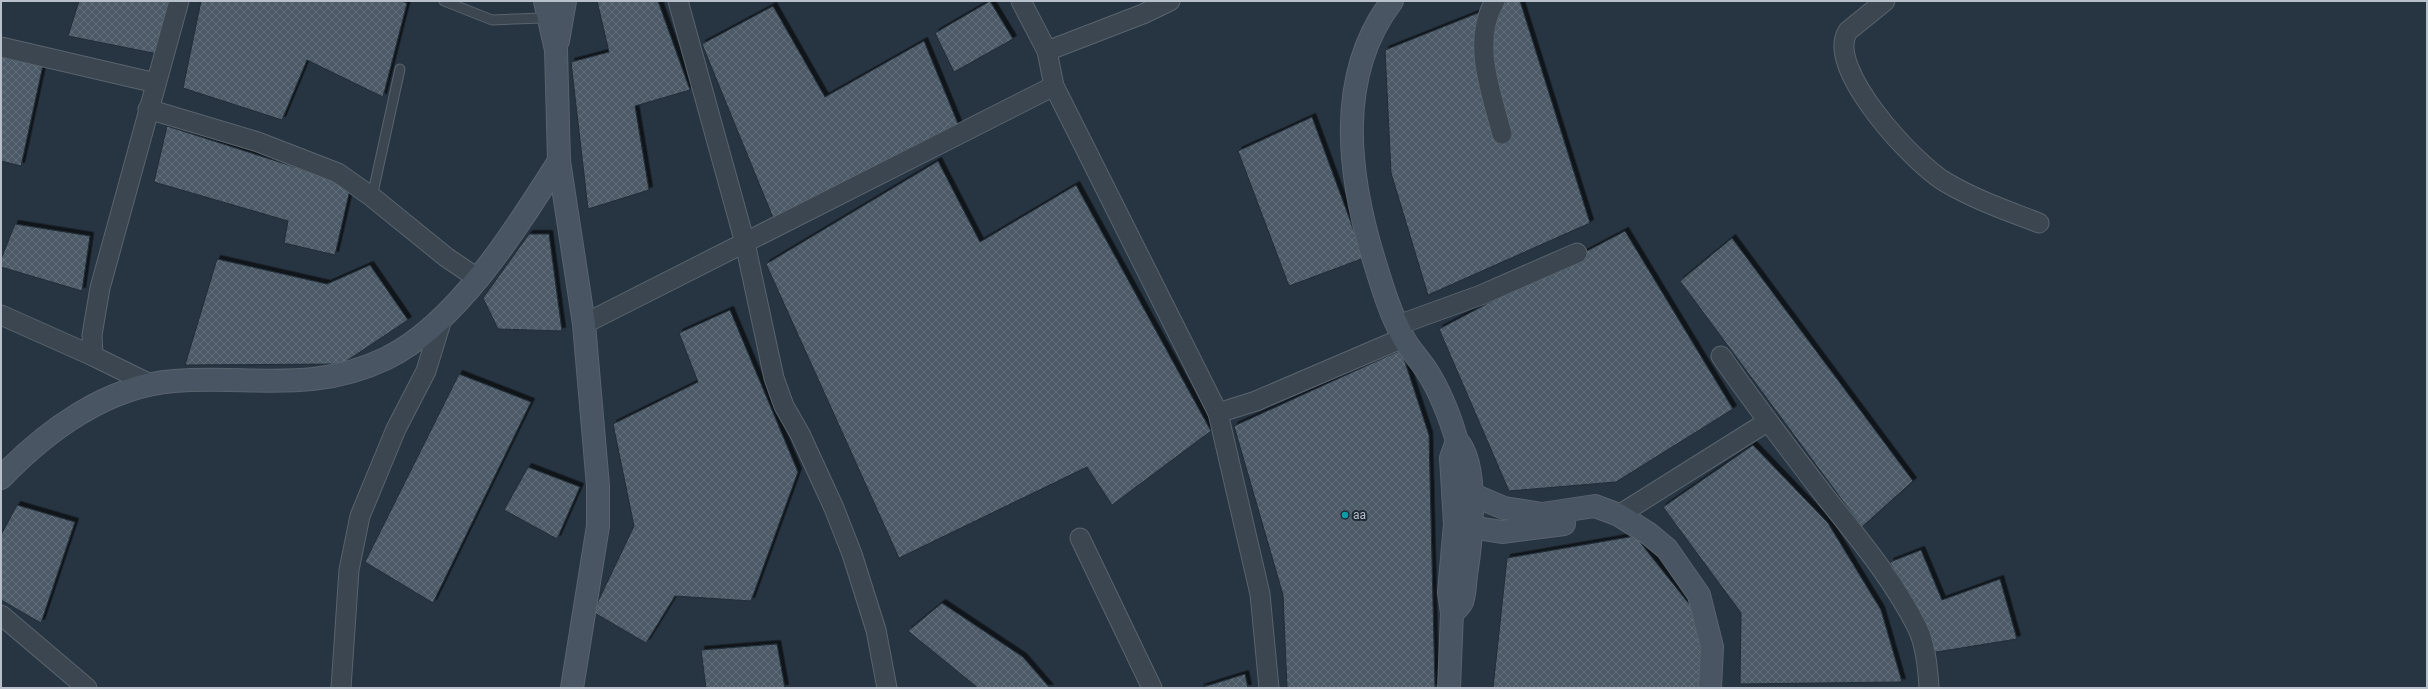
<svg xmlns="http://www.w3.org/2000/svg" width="2428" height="689" viewBox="0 0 2428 689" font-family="Roboto,sans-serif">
<defs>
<pattern id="building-cross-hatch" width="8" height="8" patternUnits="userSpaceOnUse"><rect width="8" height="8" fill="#4b5a66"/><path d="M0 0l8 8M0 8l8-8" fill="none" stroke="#63707b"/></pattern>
<filter id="shadow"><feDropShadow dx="3.5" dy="-3.5" stdDeviation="0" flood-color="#0009"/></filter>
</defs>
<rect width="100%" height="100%" fill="#273441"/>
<!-- building -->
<g fill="url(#building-cross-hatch)" stroke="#222d38" filter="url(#shadow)">
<polygon points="79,1 172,1 158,54 68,36"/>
<polygon points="201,1 400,1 407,3 383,97 307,60 282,120 183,88"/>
<polygon points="597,1 658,1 690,90 635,106 649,190 588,209 571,62 609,52"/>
<polygon points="990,1 1013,39 954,72 935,33"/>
<polygon points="1508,1 1520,1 1590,223 1428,295 1391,173 1385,50"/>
<polygon points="773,6 825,97 924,41 961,131 776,225 702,44"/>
<polygon points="1,55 43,65 21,166 1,161"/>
<polygon points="1312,117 1364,258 1289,286 1238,151"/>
<polygon points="167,126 351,185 335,255 284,243 288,221 154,182"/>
<polygon points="938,161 980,242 1076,185 1211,431 1112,505 1087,467 899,558 766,264"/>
<polygon points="15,224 90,236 82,291 1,267 1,259"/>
<polygon points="1625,231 1733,409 1616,482 1509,491 1439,329"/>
<polygon points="529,234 549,234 562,331 498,329 483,298"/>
<polygon points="1732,238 1913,481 1862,527 1680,281"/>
<polygon points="217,259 327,284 370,265 408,320 342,364 185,365"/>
<polygon points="730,310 798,472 751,601 675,596 646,643 593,612 634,526 613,424 698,382 679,333"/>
<polygon points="1401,350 1429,435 1435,688 1287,688 1283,595 1234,426"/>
<polygon points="459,374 531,402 433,603 365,562"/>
<polygon points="1753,445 1828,523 1881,610 1902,682 1740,684 1741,613 1663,507"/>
<polygon points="528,467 580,487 557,539 504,510"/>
<polygon points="17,505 75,522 41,623 1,600 1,535"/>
<polygon points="1635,536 1690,605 1709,660 1702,688 1493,688 1507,558"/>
<polygon points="1921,550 1942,600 2000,579 2017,639 1930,653 1890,562"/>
<polygon points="942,603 1023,657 1050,688 978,688 908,631"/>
<polygon points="777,644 785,688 706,688 701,650"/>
<polygon points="1245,674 1248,688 1200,688"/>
</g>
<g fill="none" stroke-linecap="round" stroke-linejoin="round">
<defs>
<g id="lane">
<polyline points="444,1 492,20 542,18 548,15"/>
<polyline points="372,197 400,69"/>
</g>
<g id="street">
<polyline points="678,1 745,243 774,378 784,406 800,434 834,508 852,554 876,630 887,688"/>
<polyline points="1021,1 1047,51 1054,86 1218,413 1260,594 1269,688"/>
<path d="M1495,1C1471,41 1491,92 1502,134"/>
<path d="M1885,1L1848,31C1824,68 1915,165 1947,183C1976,200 2008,211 2039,223"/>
<polyline points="1,47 156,83"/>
<polyline points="1047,51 1143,14 1170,1"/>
<polyline points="148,109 258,142 338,173 372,197 446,257 477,278"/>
<polyline points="1,315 93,356"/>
<polyline points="584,324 1054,86"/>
<polyline points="1398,325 1481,295 1577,253"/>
<path d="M1721,356C1755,405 1791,452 1828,500C1860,540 1895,582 1918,629C1926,647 1928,668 1929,688"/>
<polyline points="150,384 93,356 92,335 100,288 179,1"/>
<polyline points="1218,413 1256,401 1403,338"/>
<polyline points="1619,515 1767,422"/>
<polyline points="1080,538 1152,688"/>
<polyline points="1,615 87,688"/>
<polyline points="341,688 349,570 360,516 396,429 426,371 442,319"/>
</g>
<g id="secondary">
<polyline points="545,1 556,50 559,161 584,324 598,486 598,526 572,688"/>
<path d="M1392,1C1335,76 1348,175 1374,260C1382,286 1390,313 1403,337C1409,349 1420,360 1427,371C1441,393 1450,417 1457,441C1480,464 1471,544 1466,575C1465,583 1465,594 1462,602C1460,606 1456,610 1452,613"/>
<polyline points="558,41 565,1"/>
<path d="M1,478C46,431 107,386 174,381C251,375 313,394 387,358C458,323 518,226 559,161"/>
<polyline points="1471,494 1504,508 1542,514 1595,506 1619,515 1649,534 1667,549 1699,595 1712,647 1710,688"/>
<polyline points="1458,525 1502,532 1564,524"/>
<polyline points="1449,688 1452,613 1449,592 1455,524 1451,458 1457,441"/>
</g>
</defs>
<!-- lane casing -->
<use href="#lane" stroke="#59646e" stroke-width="11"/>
<!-- street casing -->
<use href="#street" stroke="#59646e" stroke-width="21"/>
<!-- secondary casing -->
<use href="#secondary" stroke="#59646e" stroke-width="24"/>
<!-- lane -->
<use href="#lane" stroke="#3b4651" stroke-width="9"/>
<!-- street -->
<use href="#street" stroke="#3b4651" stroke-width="19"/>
<!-- secondary -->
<use href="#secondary" stroke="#495563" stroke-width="22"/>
</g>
<!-- markers -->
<circle fill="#0f9aa8" stroke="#202b36" stroke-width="1.5" cx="1345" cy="515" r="4"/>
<g text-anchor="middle" stroke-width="4" stroke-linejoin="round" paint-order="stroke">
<!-- poi labels -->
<g font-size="12" fill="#b8c1cb" stroke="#202b36" text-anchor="start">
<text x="1353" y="519">aa</text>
</g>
</g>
<!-- border -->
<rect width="2428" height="689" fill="none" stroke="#b8c1cb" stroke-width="4"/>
</svg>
